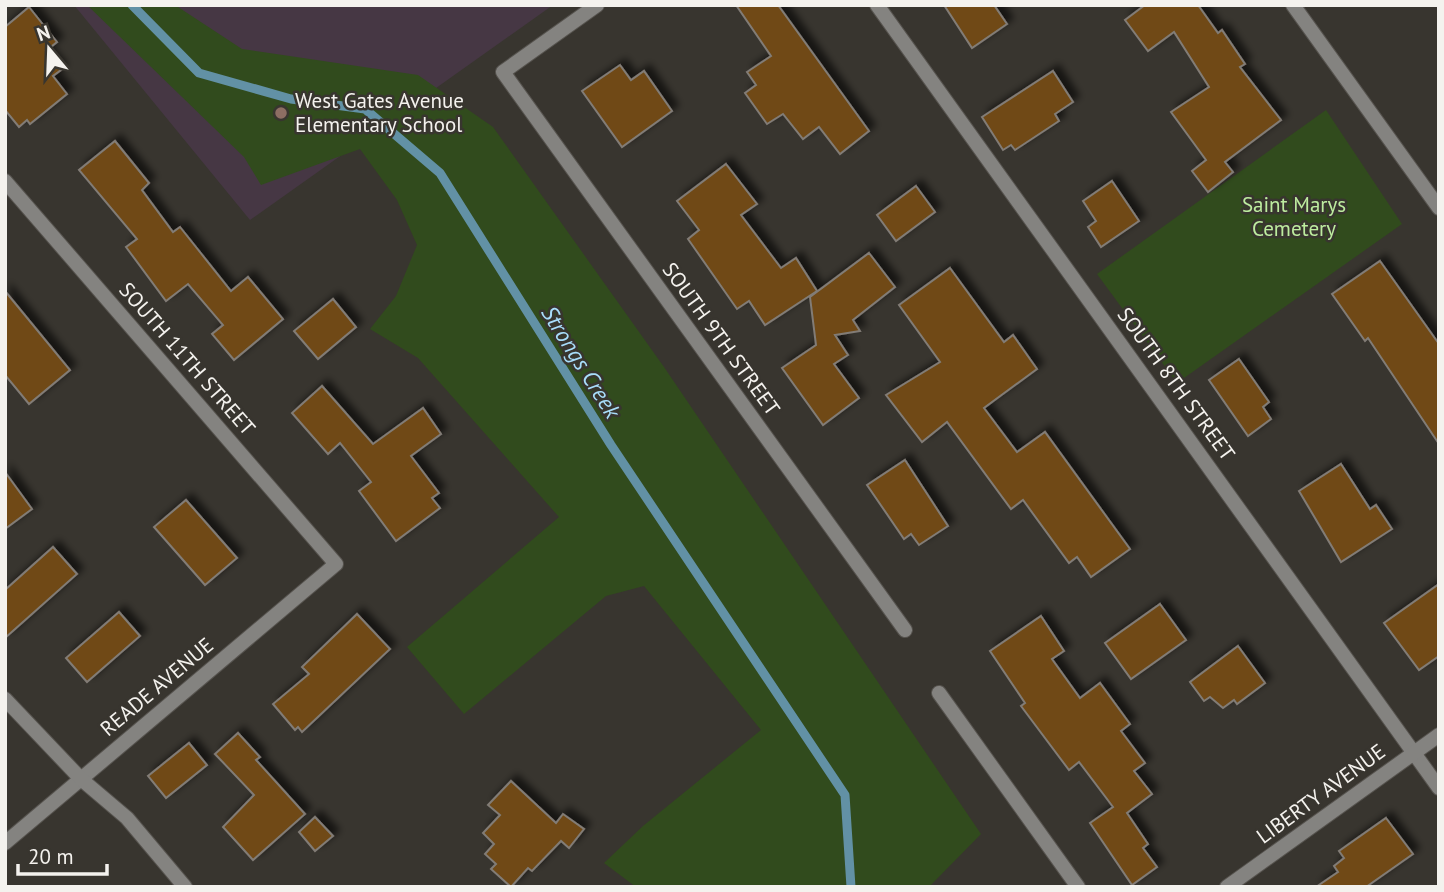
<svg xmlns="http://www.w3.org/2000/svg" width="1444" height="892" viewBox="0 0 1444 892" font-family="'PT Sans',sans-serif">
<defs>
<filter id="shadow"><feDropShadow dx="6" dy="-6" stdDeviation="3.5" flood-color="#0009"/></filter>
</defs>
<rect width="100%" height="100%" fill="#38352f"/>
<!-- education -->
<polygon fill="#463744" points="74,5 553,5 250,220"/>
<!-- green -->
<g fill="#314b1d">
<polygon points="87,5 175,5 242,49 418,75 493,127 664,367 981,834 929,887 636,887 604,863 643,826 761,730 644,586 606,596 464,714 407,647 559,517 418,358 370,329 396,296 417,245 397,200 360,149 261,185 244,157"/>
<polygon points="1326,110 1402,224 1177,383 1097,274"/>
</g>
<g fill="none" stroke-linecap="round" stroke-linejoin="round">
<!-- stream -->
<polyline stroke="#6291a5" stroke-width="9" points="132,5 199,73 291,99 365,109 440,173 611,445 845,795 851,887"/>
</g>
<!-- building -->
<g fill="#6f4a16" stroke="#827c76" stroke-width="2" filter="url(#shadow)">
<polygon points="736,5 778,5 869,131 840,154 819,127 803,139 783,114 767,124 745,93 756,85 747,72 771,56"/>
<polygon points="944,5 994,5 1007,24 972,48"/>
<polygon points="1145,5 1198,5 1218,33 1222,30 1245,64 1240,67 1281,120 1225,162 1233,172 1208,192 1192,171 1206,160 1171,112 1209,87 1174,32 1148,51 1125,20"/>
<polygon points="29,7 57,42 46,51 61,70 53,76 67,94 30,124 27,120 19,127 5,110 5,27"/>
<polygon points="620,65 631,80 644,71 672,111 622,147 582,91"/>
<polygon points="1053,71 1073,102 1055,114 1059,121 1015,150 1011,145 1003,150 982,117"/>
<polygon points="115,141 149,183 142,190 173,232 180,227 231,291 248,277 283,319 234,360 212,334 223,325 188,284 166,301 126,247 137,239 79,170"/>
<polygon points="726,164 757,204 741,215 781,268 796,258 817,291 765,325 749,301 737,309 688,239 699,230 677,201"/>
<polygon points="1112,181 1139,221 1101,247 1088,227 1096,221 1083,201"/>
<polygon points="916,186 935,212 896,241 877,215"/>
<polygon points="869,253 895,287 853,320 860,331 835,335 848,355 834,364 859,398 823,425 782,368 816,345 810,297"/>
<polygon points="1380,261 1439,344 1439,444 1368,338 1365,341 1332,294"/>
<polygon points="950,268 1004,342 1013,335 1037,369 984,408 1017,452 1045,432 1130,549 1091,577 1077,557 1069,563 1023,500 1011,509 947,422 922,442 886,395 940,362 899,305"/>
<polygon points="5,291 70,370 29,404 5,375"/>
<polygon points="333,299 356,327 318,359 294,331"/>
<polygon points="1239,359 1269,402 1263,407 1271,419 1248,436 1209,380"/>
<polygon points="322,386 373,444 423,408 441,434 411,456 439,493 432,498 440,508 396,541 359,491 371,482 340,443 328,454 292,413"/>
<polygon points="905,460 948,526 919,545 911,534 904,539 867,485"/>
<polygon points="1341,464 1370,509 1376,505 1392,529 1341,562 1299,491"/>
<polygon points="5,472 32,509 5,529"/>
<polygon points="186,500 237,558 205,585 154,527"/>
<polygon points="53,547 77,574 5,638 5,590"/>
<polygon points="1439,584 1439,656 1419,670 1384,623"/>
<polygon points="1160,604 1186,640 1131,679 1105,643"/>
<polygon points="119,612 140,636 87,682 66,658"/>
<polygon points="357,614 390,649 302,732 298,727 295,730 273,704 309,674 302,667"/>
<polygon points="1041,616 1064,651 1052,659 1080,698 1100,683 1130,724 1121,731 1145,763 1134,771 1152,794 1127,813 1148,844 1143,848 1157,867 1132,885 1090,823 1113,807 1079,762 1069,770 1021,706 1025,703 990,651"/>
<polygon points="1238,646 1265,683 1237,704 1234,700 1223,708 1210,697 1204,701 1190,682"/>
<polygon points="238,733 260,757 256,760 305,814 253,860 223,827 254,795 215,754"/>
<polygon points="189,743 207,765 166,798 148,776"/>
<polygon points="511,781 556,823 563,814 584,829 569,848 561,841 532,871 528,868 511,887 491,869 496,864 485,854 494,844 483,833 500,815 488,805"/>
<polygon points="315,817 333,836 315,851 299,832"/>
<polygon points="1386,818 1413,854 1366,887 1316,887 1338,872 1334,866 1344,858 1339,851"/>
</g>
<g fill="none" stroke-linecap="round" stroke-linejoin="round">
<defs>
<g id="street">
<polyline points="597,5 503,72 905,630"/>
<polyline points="877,5 1439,788"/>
<polyline points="1293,5 1439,208"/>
<polyline points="5,181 336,564 5,843"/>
<polyline points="939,693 1078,887"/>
<polyline points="5,699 81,779 127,818 185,887"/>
<polyline points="1227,887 1439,735"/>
</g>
</defs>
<!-- street casing -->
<use href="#street" stroke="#56534e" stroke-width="16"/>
<!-- street -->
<use href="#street" stroke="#848380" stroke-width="14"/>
</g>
<!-- markers -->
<circle fill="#8d6e63" stroke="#38352f" stroke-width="2.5" cx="281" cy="113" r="7"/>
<g text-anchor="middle" stroke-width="5" stroke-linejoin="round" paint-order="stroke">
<!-- poi labels -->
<g font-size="21" fill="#f4f2ee" stroke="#38352f" text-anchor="start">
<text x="295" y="108">West Gates Avenue<tspan x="295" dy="24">Elementary School</tspan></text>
</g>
<!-- park labels -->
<g font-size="21" fill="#bdec9f" stroke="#38352f">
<text x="1294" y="212">Saint Marys<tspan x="1294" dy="24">Cemetery</tspan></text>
</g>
<!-- street labels -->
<g font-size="21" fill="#f4f2ee" stroke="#38352f">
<text transform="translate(721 339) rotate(54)" y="7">SOUTH 9TH STREET</text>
<text transform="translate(187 359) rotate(49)" y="7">SOUTH 11TH STREET</text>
<text transform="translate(1176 384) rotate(54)" y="7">SOUTH 8TH STREET</text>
<text transform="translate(157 687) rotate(-40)" y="7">READE AVENUE</text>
<text transform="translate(1321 794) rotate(-36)" y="7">LIBERTY AVENUE</text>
</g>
<!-- water labels -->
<g font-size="23" font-style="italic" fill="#a8ddfa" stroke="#38352f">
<text transform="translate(581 362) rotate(58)" y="8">Strongs Creek</text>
</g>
</g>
<!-- border -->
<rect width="1444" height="892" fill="none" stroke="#f4f2ee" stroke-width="14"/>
<!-- north arrow -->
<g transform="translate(49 49) rotate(341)" stroke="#38352f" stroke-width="5" paint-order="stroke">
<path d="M0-5L12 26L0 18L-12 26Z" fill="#f4f2ee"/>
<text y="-10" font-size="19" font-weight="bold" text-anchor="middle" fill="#f4f2ee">N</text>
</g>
<!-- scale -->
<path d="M18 864v10h89v-10" fill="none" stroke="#f4f2ee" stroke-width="3.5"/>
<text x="28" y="864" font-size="21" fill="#f4f2ee" stroke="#38352f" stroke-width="5" paint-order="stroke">20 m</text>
</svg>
